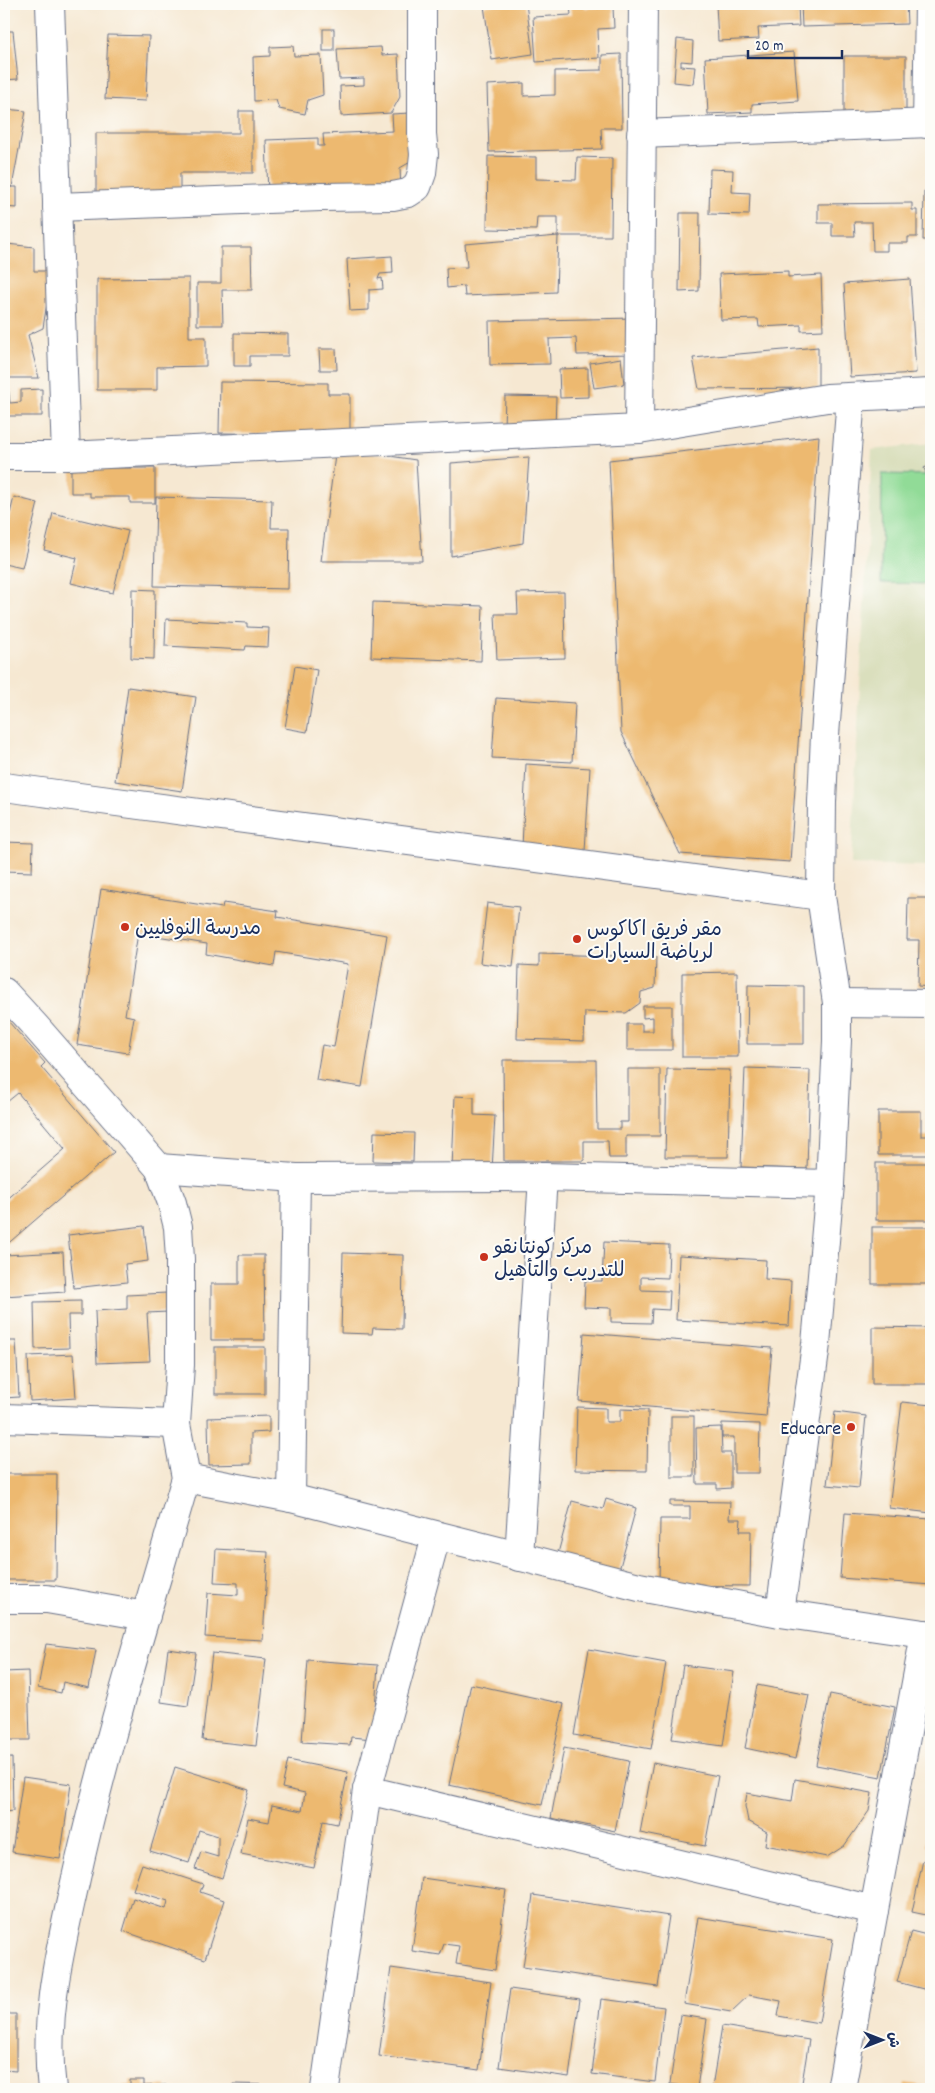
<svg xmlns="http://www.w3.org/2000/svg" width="935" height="2093" viewBox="0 0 935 2093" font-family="Dekko,'Playpen Sans Arabic',sans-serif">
<rect width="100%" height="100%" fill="#fdfcf7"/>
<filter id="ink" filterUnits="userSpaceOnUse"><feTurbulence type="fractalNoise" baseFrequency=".02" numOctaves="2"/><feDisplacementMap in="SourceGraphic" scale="10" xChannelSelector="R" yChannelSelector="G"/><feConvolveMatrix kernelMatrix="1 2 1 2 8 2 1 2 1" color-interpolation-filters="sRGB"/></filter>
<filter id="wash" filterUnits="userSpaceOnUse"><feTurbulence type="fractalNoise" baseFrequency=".0096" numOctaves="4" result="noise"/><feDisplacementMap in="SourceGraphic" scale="20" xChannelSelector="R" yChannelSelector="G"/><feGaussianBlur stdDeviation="1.12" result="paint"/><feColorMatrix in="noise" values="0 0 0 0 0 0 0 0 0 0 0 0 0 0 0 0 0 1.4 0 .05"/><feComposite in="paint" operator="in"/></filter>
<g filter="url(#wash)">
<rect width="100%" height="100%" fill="#f6e8d2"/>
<!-- built -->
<polygon fill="#dadfbd" points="931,443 931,866 851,864 872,450"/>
<!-- green -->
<polygon fill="#91db97" stroke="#56857a" points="882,474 931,475 931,584 881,583"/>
<g id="blocks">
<!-- building -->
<g fill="#edb96f">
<polygon points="498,4 526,4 533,54 492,60 484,6"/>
<polygon points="716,4 798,4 799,26 758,28 759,39 718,41"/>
<polygon points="801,4 906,4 907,24 802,27"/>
<polygon points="585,5 585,8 613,7 614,28 598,29 599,58 536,62 533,17 571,15 570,6"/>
<rect x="323" y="29" width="11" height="22"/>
<polygon points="4,31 13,31 18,79 4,80"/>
<polygon points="108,35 149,36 146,101 105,99"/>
<polygon points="677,39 693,41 692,62 681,61 681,66 695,67 693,84 674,82"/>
<polygon points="293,46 294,56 321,55 323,95 308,100 305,114 279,109 276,100 254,101 253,57 270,56 270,47"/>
<polygon points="381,47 382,55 398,54 400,97 391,113 341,116 340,86 364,85 364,78 339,79 337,49"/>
<polygon points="794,52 798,101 752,104 752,112 708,114 705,58"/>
<polygon points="621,54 622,128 601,128 602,149 489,152 487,85 524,83 524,96 555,95 555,71 602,70 602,55"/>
<polygon points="844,56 906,56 906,121 844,122"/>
<polygon points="4,109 26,111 12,187 4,186"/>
<polygon points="239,111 253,111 253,173 180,173 180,198 96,198 96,133 239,133"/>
<polygon points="410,113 412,161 400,168 401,191 268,195 266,140 318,138 318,146 324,146 323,134 393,131 392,114"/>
<polygon points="488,156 536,157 536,179 576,180 577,157 612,158 611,236 558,236 558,217 537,217 536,230 487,229"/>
<polygon points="710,169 733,170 732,192 750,193 749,215 709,214"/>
<polygon points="4,187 17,187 17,208 4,207"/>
<polygon points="924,192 931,192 931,240 923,240"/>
<polygon points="912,203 912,210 917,210 917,237 908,237 908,243 887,243 887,251 873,251 872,222 854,222 855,236 832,236 832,223 818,223 818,204"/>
<polygon points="680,213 700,213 699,291 679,292"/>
<polygon points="4,234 6,234 7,244 34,247 34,271 52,271 43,328 28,335 39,378 7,378 10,403 21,402 21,390 42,389 42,416 4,416"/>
<polygon points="558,236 556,292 465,296 464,286 447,288 446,268 467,267 465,244"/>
<polygon points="221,247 251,247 252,290 222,290 223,325 197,325 197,283 221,283"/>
<polygon points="392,256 393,273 380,274 378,279 382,278 383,289 369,290 369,310 350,311 347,259"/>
<polygon points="788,271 788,277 821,275 823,330 801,331 801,325 759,327 758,319 721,320 719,274"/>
<polygon points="189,278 189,337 206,337 206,366 157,367 157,390 97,390 97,279"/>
<polygon points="910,279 916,373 850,377 844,284"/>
<polygon points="635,318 636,354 577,355 576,338 549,339 550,364 490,365 489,321"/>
<polygon points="234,333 288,334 288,356 250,356 250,366 234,366"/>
<polygon points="818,347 818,388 699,389 693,358"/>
<polygon points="319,349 336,349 337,370 320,370"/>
<polygon points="621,358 624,384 594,388 590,363"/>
<polygon points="588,368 588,397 560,398 559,369"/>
<polygon points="220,382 328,383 328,394 350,394 350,435 219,433"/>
<polygon points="505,396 556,397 555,428 504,427"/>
<polygon points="819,436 790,862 680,854 621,732 609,460"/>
<polygon points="336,448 416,460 422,561 321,561"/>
<polygon points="529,457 523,543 451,556 451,463"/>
<polygon points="931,465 931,485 924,468"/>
<polygon points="71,468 155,468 155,503 130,503 130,497 90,497 90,493 71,493"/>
<polygon points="14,497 38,503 22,568 4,564 4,539"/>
<polygon points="156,497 272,500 271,528 289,528 288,589 154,586"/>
<polygon points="53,513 128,531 113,593 71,583 77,558 44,550"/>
<polygon points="132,589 155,590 154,659 131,658"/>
<polygon points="564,592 565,658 497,660 495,614 518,614 517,593"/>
<polygon points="373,602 483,606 481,661 371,657"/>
<polygon points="166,619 247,623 247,627 269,628 268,647 246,646 245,650 165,646"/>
<polygon points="295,666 317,670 307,732 285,728"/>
<polygon points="128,687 196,697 182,791 115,781"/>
<polygon points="496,698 575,703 572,762 492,758"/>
<polygon points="526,764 590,768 585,851 522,847"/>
<polygon points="4,842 33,843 32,872 4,871"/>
<polygon points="101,889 222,908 223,903 278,911 277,917 387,935 362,1087 316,1080 322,1045 334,1047 348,964 276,952 274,966 206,954 207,944 138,933 125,1015 134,1017 128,1053 77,1045"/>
<polygon points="908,898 931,898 931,987 918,986 919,940 907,940"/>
<polygon points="487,903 519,907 513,967 480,963"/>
<polygon points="539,954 656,957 655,988 641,992 640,1003 626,1013 585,1012 584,1041 517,1039 519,965 539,966"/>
<polygon points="737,972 738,1057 682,1057 682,973"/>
<polygon points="748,985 804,986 804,1044 747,1044"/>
<polygon points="643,1006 672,1006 672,1050 627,1050 627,1024 642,1024 642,1031 653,1031 653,1017 643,1018"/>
<polygon points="8,1021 45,1063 41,1067 114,1152 4,1247 4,1202 65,1149 18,1093 7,1102 4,1098 4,1024"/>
<polygon points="503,1060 596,1060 597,1129 620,1129 620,1122 628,1122 628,1069 660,1069 660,1136 626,1136 626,1158 609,1158 608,1141 584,1141 584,1161 504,1161"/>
<polygon points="745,1068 810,1070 807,1169 741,1167"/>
<polygon points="667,1069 730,1070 728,1157 665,1157"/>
<polygon points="455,1096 474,1097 474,1115 495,1116 492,1170 452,1168"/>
<polygon points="878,1111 921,1111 921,1136 931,1136 931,1155 878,1155"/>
<polygon points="374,1132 414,1133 413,1162 373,1161"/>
<rect x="876" y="1163" width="55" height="57"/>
<polygon points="144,1226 148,1261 125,1264 127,1282 74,1288 68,1235"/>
<rect x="872" y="1227" width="59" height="57"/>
<polygon points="604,1242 669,1245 668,1278 641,1277 641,1290 670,1291 669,1310 652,1309 651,1323 611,1322 611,1308 584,1307 585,1281 602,1281"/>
<polygon points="63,1252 65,1292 4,1296 4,1255"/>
<polygon points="343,1253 403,1255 402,1329 373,1328 372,1334 341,1333"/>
<polygon points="239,1255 264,1255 265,1340 211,1340 211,1284 239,1284"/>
<polygon points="679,1255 766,1260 765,1279 791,1281 789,1326 676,1320"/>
<polygon points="167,1293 168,1312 147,1313 150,1361 97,1363 95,1311 127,1309 127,1295"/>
<polygon points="81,1301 81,1315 68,1315 69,1348 35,1349 34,1302"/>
<polygon points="872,1327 931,1328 931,1384 872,1384"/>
<polygon points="584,1333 772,1348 766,1417 579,1401"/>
<polygon points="4,1341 16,1341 19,1397 4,1398"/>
<rect x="215" y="1347" width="50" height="47"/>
<polygon points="73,1354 76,1398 30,1401 28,1356"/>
<polygon points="902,1402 931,1405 931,1513 889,1508"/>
<polygon points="577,1407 606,1408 606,1422 620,1422 620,1409 648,1410 647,1471 575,1470"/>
<polygon points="835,1412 866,1416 859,1488 827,1485"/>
<polygon points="269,1416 269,1432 251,1433 251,1464 209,1465 208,1418"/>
<rect x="671" y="1416" width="23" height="61"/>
<polygon points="722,1423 760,1424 759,1473 734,1473 734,1437 722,1437"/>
<polygon points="721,1427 722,1453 731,1453 731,1488 717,1489 717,1484 697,1484 696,1428"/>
<polygon points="4,1474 57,1474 56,1580 4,1580"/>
<polygon points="606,1499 636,1508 618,1574 557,1557 572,1501 603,1509"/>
<polygon points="670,1501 730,1502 729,1519 741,1519 740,1531 751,1531 750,1586 659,1585 660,1519 690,1519 690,1506 670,1506"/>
<polygon points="845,1513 931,1519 931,1585 840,1578"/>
<polygon points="216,1549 268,1552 263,1640 205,1637 208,1593 238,1595 238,1583 214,1582"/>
<polygon points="46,1644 96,1650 89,1688 63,1682 61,1693 38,1688"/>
<polygon points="168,1649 196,1653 188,1706 161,1702"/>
<polygon points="589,1649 666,1663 651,1749 574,1735"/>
<polygon points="212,1653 266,1659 256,1746 202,1740"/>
<polygon points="308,1660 378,1665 373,1739 351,1737 350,1745 302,1742"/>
<polygon points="683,1665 734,1672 723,1746 672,1739"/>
<polygon points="28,1671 30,1740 4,1740 4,1672"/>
<polygon points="471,1684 564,1704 542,1805 449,1785"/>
<polygon points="757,1685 809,1695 796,1759 745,1748"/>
<polygon points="830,1694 895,1707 881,1777 816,1765"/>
<polygon points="564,1748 629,1761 615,1831 551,1818"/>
<polygon points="4,1758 12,1758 13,1811 4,1812"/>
<polygon points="288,1760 348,1772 337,1824 323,1821 314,1868 241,1854 248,1818 269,1822 272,1805 302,1811 305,1793 282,1788"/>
<polygon points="653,1763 718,1776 705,1846 640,1833"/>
<polygon points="175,1767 249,1790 222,1878 195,1869 201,1852 218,1857 218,1836 199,1830 189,1863 150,1851"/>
<polygon points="23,1777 71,1784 60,1859 12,1852"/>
<polygon points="795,1779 872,1793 869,1811 844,1846 827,1857 765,1845 767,1832 748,1821 745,1806 747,1793 792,1801"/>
<polygon points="930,1823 931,1823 931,1847 926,1846"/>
<polygon points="923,1860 931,1862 931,1916 912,1912"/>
<polygon points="142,1864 203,1884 200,1892 224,1900 205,1959 123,1931 133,1898 166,1909 168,1901 133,1890"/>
<polygon points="422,1878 506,1890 495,1970 456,1964 459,1946 444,1944 440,1955 412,1951"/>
<polygon points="533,1895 669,1916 658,1987 523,1967"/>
<polygon points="698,1917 833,1939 819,2023 778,2016 781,2001 749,1995 731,2012 684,2004"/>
<polygon points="911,1931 931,1936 931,1991 897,1982"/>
<polygon points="391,1968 491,1982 479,2070 379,2056"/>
<polygon points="510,1989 580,1999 569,2077 499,2067"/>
<polygon points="601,1999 664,2007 655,2082 592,2074"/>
<polygon points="4,2014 16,2014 16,2071 4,2070"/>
<polygon points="680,2015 707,2019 697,2088 670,2084"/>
<polygon points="722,2026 809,2040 801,2089 727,2089 712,2087"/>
<polygon points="130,2080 144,2080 144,2086 166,2085 166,2089 112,2089 112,2086 130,2085"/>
<polygon points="905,2083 931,2087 931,2089 904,2089"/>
<polygon points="233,2084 282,2085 282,2089 232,2089"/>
</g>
</g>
</g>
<g filter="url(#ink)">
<use href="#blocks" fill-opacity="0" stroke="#687087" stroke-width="1"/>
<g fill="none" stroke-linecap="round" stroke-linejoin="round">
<defs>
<g id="minor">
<polyline points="50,4 66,456"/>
<polyline points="927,124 929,4"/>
<polyline points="641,134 931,123"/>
<polyline points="57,207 321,197 393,196 408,193 417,187 422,173 424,154 422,134 422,4"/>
<polyline points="639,429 643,4"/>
<polyline points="4,456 66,456 639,429 827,398 931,393"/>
<polyline points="4,787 821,896"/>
<path d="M4,992L36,1027L159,1168L172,1203L178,1227L180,1259V1365L176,1424L186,1478C147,1613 104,1749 74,1887C59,1955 43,2019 52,2089"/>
<polyline points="837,1003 931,1004"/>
<polyline points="159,1168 296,1178 543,1177 830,1184"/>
<polyline points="4,1418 176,1424"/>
<polyline points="186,1478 291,1498 639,1587 780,1613 931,1635"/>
<polyline points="291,1498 296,1178"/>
<polyline points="519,1557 543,1177"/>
<polyline points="4,1599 47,1599 146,1616"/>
<polyline points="780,1613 816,1344 830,1184 837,1041 837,1003 821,896 822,802 825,735 851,397"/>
<polyline points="367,1790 874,1910"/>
<polyline points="325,2089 367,1790 436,1537"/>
<polyline points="841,2089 925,1634"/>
</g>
</defs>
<!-- minor casing -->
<use href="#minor" stroke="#687087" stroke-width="30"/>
<!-- minor -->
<use href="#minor" stroke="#fff" stroke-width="28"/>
</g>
</g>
<!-- markers -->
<g fill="#c8321e" stroke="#fdfcf7" stroke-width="2">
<circle cx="125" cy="927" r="5"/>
<circle cx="577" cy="939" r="5"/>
<circle cx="484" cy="1257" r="5"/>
<circle cx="851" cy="1427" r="5"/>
</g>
<g text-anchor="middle" stroke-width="4" stroke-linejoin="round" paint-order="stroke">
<!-- poi labels -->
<g font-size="20" fill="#1b2f5e" stroke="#fdfcf7" text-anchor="start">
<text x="135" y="934">مدرسة النوفليين</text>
<text x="587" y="935">مقر فريق اكاكوس<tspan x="587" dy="23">لرياضة السيارات</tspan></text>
<text x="494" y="1253">مركز كونتانقو<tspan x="494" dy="23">للتدريب والتأهيل</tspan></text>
<text x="841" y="1434" text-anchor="end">Educare</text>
</g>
</g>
<!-- margin -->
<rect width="935" height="2093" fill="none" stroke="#fdfcf7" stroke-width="20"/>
<!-- north arrow -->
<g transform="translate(882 2040) rotate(90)" stroke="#fdfcf7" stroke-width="4" paint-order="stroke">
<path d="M0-4L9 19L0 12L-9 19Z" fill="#1b2f5e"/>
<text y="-8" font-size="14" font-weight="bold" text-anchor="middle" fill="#1b2f5e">ش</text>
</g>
<!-- scale -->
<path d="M748 50v8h94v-8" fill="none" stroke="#1b2f5e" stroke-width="2.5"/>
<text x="755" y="50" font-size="15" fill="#1b2f5e" stroke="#fdfcf7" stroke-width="4" paint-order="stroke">20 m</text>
</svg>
